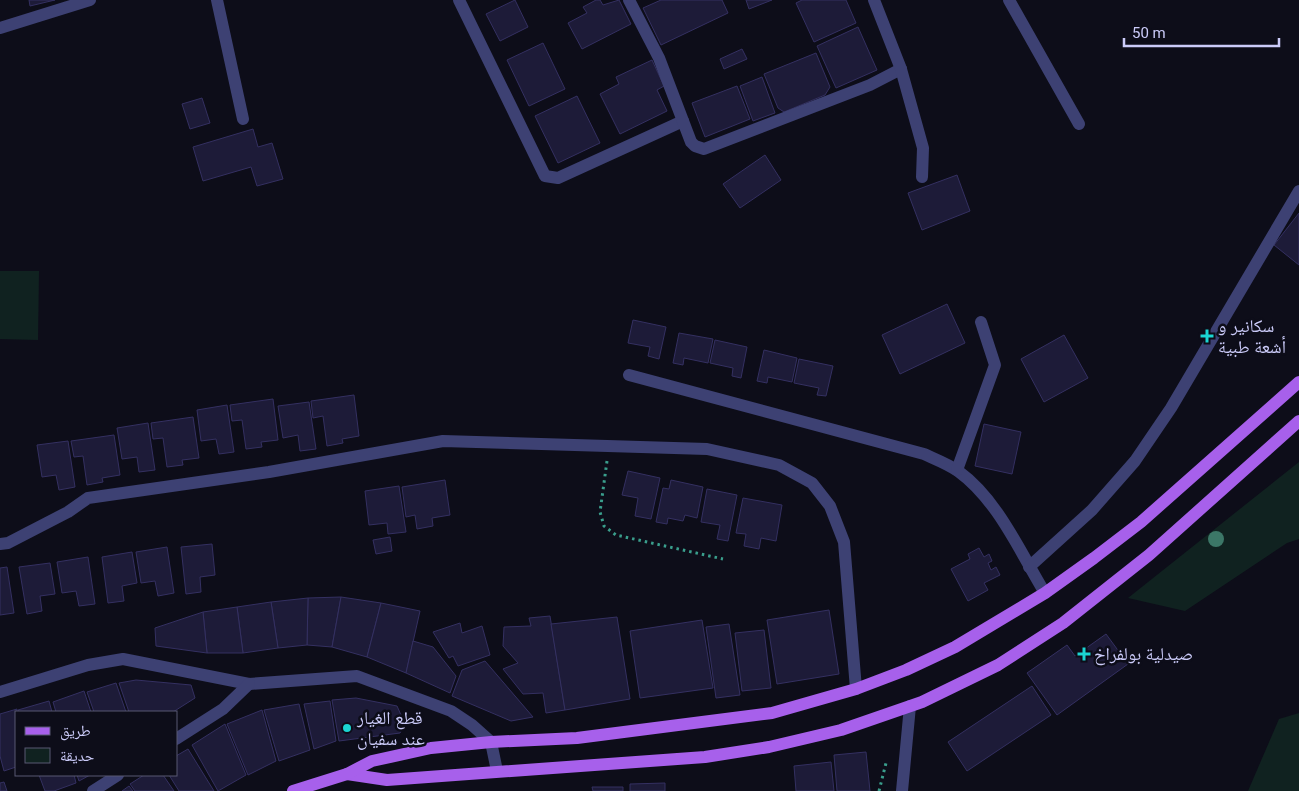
<svg xmlns="http://www.w3.org/2000/svg" width="1299" height="791" viewBox="0 0 1299 791" font-family="Roboto,'Noto Naskh Arabic',sans-serif">
<rect width="100%" height="100%" fill="#0d0d19"/>
<!-- green -->
<g fill="#102220">
<polygon points="0,271 39,271 38,340 0,339"/>
<polygon points="1299,462 1299,539 1287,543 1185,611 1128,598"/>
<polygon points="1299,713 1299,791 1248,791 1279,719"/>
</g>
<!-- building -->
<g fill="#1d1b38" stroke="#343061">
<polygon points="29,0 55,0 30,6"/>
<polygon points="515,0 528,27 500,41 486,14"/>
<polygon points="596,0 600,0 603,5 619,0 631,24 582,49 568,23 587,13 583,7"/>
<polygon points="661,0 722,0 728,13 661,45 643,8"/>
<polygon points="746,0 772,0 749,9"/>
<polygon points="802,0 846,0 856,23 814,42 796,3"/>
<polygon points="858,27 877,70 836,88 817,46"/>
<polygon points="543,43 565,89 529,106 507,60"/>
<polygon points="742,49 747,59 724,69 720,59"/>
<polygon points="816,53 830,87 825,95 784,112 778,108 764,74"/>
<polygon points="652,60 664,86 657,90 667,111 620,134 600,94 619,84 616,77"/>
<polygon points="762,77 775,113 753,121 740,86"/>
<polygon points="737,86 750,119 705,137 692,103"/>
<polygon points="577,96 600,143 558,163 535,116"/>
<polygon points="202,98 210,123 190,129 182,104"/>
<polygon points="253,129 258,147 272,143 283,179 257,186 251,167 203,181 193,147"/>
<polygon points="765,155 781,180 740,208 723,184"/>
<polygon points="957,175 970,211 922,230 908,193"/>
<polygon points="1299,213 1299,265 1274,245"/>
<polygon points="947,304 965,343 900,374 882,335"/>
<polygon points="633,320 666,327 659,359 648,356 650,347 628,343"/>
<polygon points="679,333 713,339 708,363 684,358 683,365 673,363"/>
<polygon points="1064,335 1088,378 1044,402 1021,359"/>
<polygon points="715,340 747,347 741,378 732,376 733,368 710,363"/>
<polygon points="764,350 797,358 792,382 768,377 767,383 757,381"/>
<polygon points="799,359 833,366 826,396 817,395 819,388 794,383"/>
<polygon points="354,395 359,436 342,439 343,443 327,446 323,416 313,418 311,401"/>
<polygon points="273,399 278,440 261,442 262,447 246,449 242,420 232,421 230,405"/>
<polygon points="309,402 316,449 300,451 298,435 283,438 278,406"/>
<polygon points="227,405 234,452 219,454 216,439 201,441 197,410"/>
<polygon points="193,417 199,458 182,460 183,465 167,467 163,438 153,439 151,423"/>
<polygon points="148,423 155,470 139,472 137,457 122,459 117,428"/>
<polygon points="984,424 1021,432 1012,474 975,466"/>
<polygon points="114,435 120,475 102,478 103,482 87,485 83,456 74,457 71,441"/>
<polygon points="68,441 75,487 59,490 56,475 42,477 37,445"/>
<polygon points="628,471 660,478 651,519 635,516 638,498 622,495"/>
<polygon points="445,480 450,515 432,518 433,526 417,529 415,515 406,517 402,487"/>
<polygon points="671,480 703,487 697,518 685,515 683,521 668,518 667,524 656,522 663,488 669,489"/>
<polygon points="399,486 406,532 388,534 387,523 369,525 365,491"/>
<polygon points="707,489 737,495 728,541 717,539 720,525 701,522"/>
<polygon points="743,498 782,505 776,541 761,538 759,549 744,546 746,534 736,533"/>
<polygon points="390,537 392,551 376,554 373,540"/>
<polygon points="212,544 215,575 200,577 201,592 186,594 181,547"/>
<polygon points="167,547 174,593 158,596 155,581 141,583 136,552"/>
<polygon points="979,548 984,557 989,554 992,561 988,563 991,570 996,567 1000,575 984,583 988,590 968,601 951,569 970,559 968,554"/>
<polygon points="132,552 137,583 122,586 124,601 108,603 102,557"/>
<polygon points="88,557 95,604 79,606 76,591 62,593 57,562"/>
<polygon points="50,563 55,594 40,596 42,611 27,614 19,567"/>
<polygon points="7,567 14,613 0,615 0,568"/>
<polygon points="341,597 332,647 307,645 308,598"/>
<polygon points="341,597 381,603 367,657 332,647"/>
<polygon points="308,598 307,645 278,648 271,602"/>
<polygon points="271,602 278,648 243,653 237,607"/>
<polygon points="381,603 420,611 406,673 367,657"/>
<polygon points="237,607 243,653 207,653 203,612"/>
<polygon points="829,610 839,674 777,684 767,620"/>
<polygon points="203,612 207,653 156,646 155,628"/>
<polygon points="550,616 565,710 546,713 543,693 523,694 503,669 518,663 503,646 504,627 531,626 529,618"/>
<polygon points="617,617 630,699 565,710 551,624"/>
<polygon points="702,620 713,688 640,698 630,631"/>
<polygon points="460,623 462,633 482,626 490,655 458,666 453,656 449,658 433,632"/>
<polygon points="729,624 740,695 716,698 706,627"/>
<polygon points="764,630 771,688 742,691 735,633"/>
<polygon points="1106,634 1128,664 1057,715 1027,673 1067,645 1075,656"/>
<polygon points="413,641 433,647 456,676 450,693 406,673"/>
<polygon points="485,661 533,717 511,721 452,696 462,670"/>
<polygon points="136,680 191,685 195,698 173,712 129,712 119,683"/>
<polygon points="116,683 126,712 94,712 87,692"/>
<polygon points="1032,686 1051,715 967,771 948,742"/>
<polygon points="84,691 91,712 56,712 53,702"/>
<polygon points="356,698 397,706 405,724 400,733 339,741 332,700"/>
<polygon points="49,701 52,712 19,712 18,710"/>
<polygon points="330,701 336,741 314,749 304,704"/>
<polygon points="299,704 310,750 279,761 264,710"/>
<polygon points="17,709 16,767 4,771 0,756 0,714"/>
<polygon points="262,710 276,761 248,775 227,724"/>
<polygon points="225,724 246,775 218,791 192,745"/>
<polygon points="188,749 214,791 179,791 169,775 176,775 176,756"/>
<polygon points="866,752 870,791 837,791 834,755"/>
<polygon points="831,762 834,791 796,791 794,766"/>
<polygon points="39,775 74,775 76,783 54,791 45,791"/>
<polygon points="77,775 90,775 79,781"/>
<polygon points="144,775 163,775 174,791 135,791 130,784"/>
<polygon points="4,782 7,791 0,791 0,783"/>
<polygon points="665,783 665,791 630,791 630,784"/>
<polygon points="129,786 133,791 122,791"/>
<polygon points="592,787 623,787 623,791 593,791"/>
</g>
<g fill="none" stroke-linecap="round" stroke-linejoin="round">
<!-- path -->
<g stroke="#3a9e8c" stroke-width="3" stroke-dasharray="2.5 4" stroke-linecap="butt">
<polyline points="607,461 600,512 604,526 616,535 723,559"/>
<polyline points="879,791 886,763"/>
</g>
<!-- minor -->
<g stroke="#3d4173" stroke-width="12">
<polyline points="217,0 243,119"/>
<polyline points="459,0 545,176 558,178 683,121"/>
<polyline points="629,0 659,58 691,142 695,146 704,149 870,85 901,69"/>
<polyline points="874,0 901,69 923,148 922,177"/>
<polyline points="1009,0 1079,124"/>
<polyline points="0,28 90,0"/>
<path d="M629,375L924,454C935,459 948,464 958,471C998,500 1020,552 1045,593"/>
<polyline points="957,470 995,365 981,322"/>
<polyline points="0,544 8,543 68,512 88,498 269,472 443,441 707,449 779,465 812,483 830,506 844,542 856,689"/>
<polyline points="1029,567 1092,510 1135,461 1171,408 1299,191"/>
<polyline points="0,692 88,665 123,659 249,684 357,676 451,711 472,725 491,742 497,771"/>
<polyline points="176,739 223,709 249,684"/>
<polyline points="93,791 118,775"/>
<polyline points="902,791 910,706"/>
</g>
<!-- major -->
<g stroke="#a760eb" stroke-width="12">
<polyline points="347,774 387,780 705,757 769,747 841,730 922,702 998,665 1063,623 1149,555 1299,421"/>
<polyline points="293,791 347,774 372,761 431,748 491,742 577,738 772,713 856,689 906,670 955,647 1045,593 1094,558 1141,522 1299,382"/>
</g>
</g>
<!-- trees -->
<circle fill="#3c7767" cx="1216" cy="539" r="8"/>
<!-- markers -->
<g fill="#1bd5d2" stroke="#0d0d19" stroke-width="2">
<path d="M1204.5 328.5h5v5h5v5h-5v5h-5v-5h-5v-5h5z"/>
<path d="M1081.5 646.5h5v5h5v5h-5v5h-5v-5h-5v-5h5z"/>
<circle cx="347" cy="728" r="5"/>
</g>
<g text-anchor="middle" stroke-width="5" stroke-linejoin="round" paint-order="stroke">
<!-- poi labels -->
<g font-size="18" fill="#cbcbf9" stroke="#0d0d19" text-anchor="start">
<text x="1218" y="332">سكانير و<tspan x="1218" dy="21">أشعة طبية</tspan></text>
<text x="1094" y="660">صيدلية بولفراخ</text>
<text x="357" y="724">قطع الغيار<tspan x="357" dy="21">عند سفيان</tspan></text>
</g>
</g>
<!-- legend -->
<rect x="15" y="711" width="162" height="65" fill="#0d0d19" stroke="#595973"/>
<rect x="25" y="727" width="25" height="8" fill="#a760eb" stroke="#595973"/>
<text x="60" y="736" font-size="15" fill="#cbcbf9">طريق</text>
<rect x="25" y="748" width="25" height="15" fill="#102220" stroke="#595973"/>
<text x="60" y="761" font-size="15" fill="#cbcbf9">حديقة</text>
<!-- scale -->
<path d="M1124 38v8h155v-8" fill="none" stroke="#cbcbf9" stroke-width="2.5"/>
<text x="1132" y="38" font-size="15" fill="#cbcbf9" stroke="#0d0d19" stroke-width="4" paint-order="stroke">50 m</text>
</svg>
